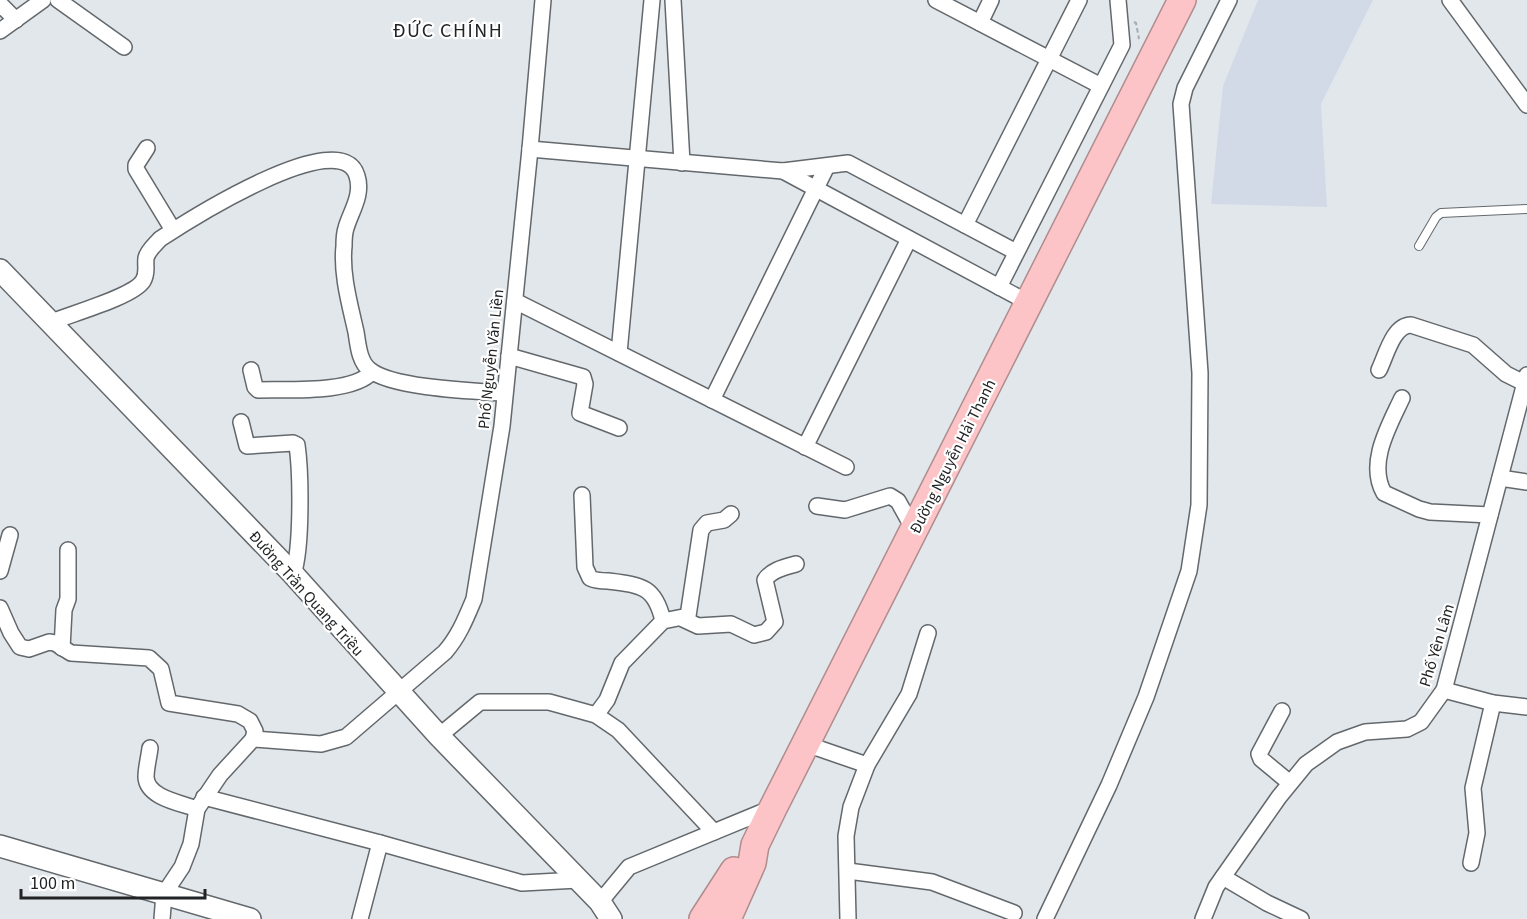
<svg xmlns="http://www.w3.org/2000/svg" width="1527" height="919" viewBox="0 0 1527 919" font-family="'Source Sans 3',sans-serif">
<rect width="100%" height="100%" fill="#e2e7ec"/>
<!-- built -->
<polygon fill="#d1dae6" points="1258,0 1373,0 1321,104 1327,207 1211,204 1223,86"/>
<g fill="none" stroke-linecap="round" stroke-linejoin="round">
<defs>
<polyline id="lane" points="1419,246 1436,217 1441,213 1527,209"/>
<g id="street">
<polyline points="58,0 124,47"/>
<polyline points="673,0 682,163"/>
<polyline points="936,0 1101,86"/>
<polyline points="1450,0 1527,105"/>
<polyline points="0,4 16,20"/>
<polyline points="980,23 991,0"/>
<polyline points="0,31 43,0"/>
<polyline points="147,148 136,165 136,169 173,230"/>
<polyline points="530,149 783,171 848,163 1016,252"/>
<polyline points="783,171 1029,303"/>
<polyline points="965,225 1079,0"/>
<polyline points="999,287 1122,45 1118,0"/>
<polyline points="515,301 846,467"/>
<path d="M49,323C70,314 133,297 143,281C148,273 145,267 146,258C148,250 155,245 160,239C186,222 342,122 357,176C363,195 351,211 346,228C344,234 344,240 344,246C341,274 350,305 356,332C358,344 359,362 370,370C392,388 473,391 504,393"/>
<polyline points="619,353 652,0"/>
<polyline points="509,356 583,377 585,384 580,413 619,428"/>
<path d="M251,370L255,387L258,390C287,389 352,394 372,372"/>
<path d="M1379,370C1386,356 1393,325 1411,325L1473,345L1506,374L1524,383"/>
<path d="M1402,398C1389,426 1367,463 1384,493L1419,509L1430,512L1490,515"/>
<polyline points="712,400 827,166"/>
<path d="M241,422L247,446L293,443L297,445C301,473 302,549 293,574"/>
<polyline points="805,447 909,239"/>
<polyline points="1500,478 1527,482"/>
<path d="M582,495L585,567L590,578C596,581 602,581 608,581C641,585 655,586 663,621"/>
<polyline points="817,506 845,510 890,496 898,501 914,530"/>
<polyline points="0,571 10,535"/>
<polyline points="0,608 11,633 20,647 29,649 49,642 55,643 71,653 149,658 161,669 169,703 238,714 250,721 255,731 253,739 220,775 197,809 191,844 182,867 164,894 162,919"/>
<path d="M683,619L698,626L731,624L754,635L766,632L775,622L765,580C771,570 785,567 796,564"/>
<polyline points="62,648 64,610 68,599 68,550"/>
<polyline points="1444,690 1493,703 1527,707"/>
<polyline points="1282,711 1259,754 1261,759 1290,783"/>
<polyline points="596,715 607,700 622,663 663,621 688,616 701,530 707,523 724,520 731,514"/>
<polyline points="439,736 480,702 549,702 596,715 618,730 714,832"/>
<path d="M253,739L321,744L346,737L445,652C459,636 466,618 474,599L502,426L530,149L543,0"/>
<polyline points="806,744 867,765"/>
<path d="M150,748C149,757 146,768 146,777C147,798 181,803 197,809"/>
<polyline points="204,797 380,843 522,883 578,880"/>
<polyline points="1471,863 1477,833 1473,788 1493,703"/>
<polyline points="848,871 932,882 1014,913"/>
<polyline points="1223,877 1267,903 1301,919"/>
<polyline points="600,902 629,867 772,808"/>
<polyline points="360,919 380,843"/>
<polyline points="848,919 846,836 851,807 867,765 909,694 928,633"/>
<polyline points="1045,919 1109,785 1146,697 1189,571 1199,505 1200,373 1181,104 1185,88 1229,0"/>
<polyline points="1203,919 1216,887 1279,797 1306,764 1337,742 1365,732 1407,729 1421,722 1444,690 1527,375"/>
</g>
<g id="secondary">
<polyline points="0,270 293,574 439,736 600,902 611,919"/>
<polyline points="0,846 250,919"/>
</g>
<g id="highway">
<polyline points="703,919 734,871"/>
<polyline points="727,919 752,863 755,845 773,808 1182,0"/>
</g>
</defs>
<!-- lane casing -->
<use href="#lane" stroke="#63686c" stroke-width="10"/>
<!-- street casing -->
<use href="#street" stroke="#63686c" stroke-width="18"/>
<!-- secondary casing -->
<use href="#secondary" stroke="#63686c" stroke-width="24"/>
<!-- highway casing -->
<use href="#highway" stroke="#af8c8e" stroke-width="30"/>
<!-- path -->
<polyline stroke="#a7abaf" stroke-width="2" stroke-dasharray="4.5 3" stroke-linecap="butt" points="1134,22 1136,23 1139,39"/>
<!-- lane -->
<use href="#lane" stroke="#fff" stroke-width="8"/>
<!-- street -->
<use href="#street" stroke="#fff" stroke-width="15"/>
<!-- secondary -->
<use href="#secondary" stroke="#fff" stroke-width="21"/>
<!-- highway -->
<use href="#highway" stroke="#fcc4c6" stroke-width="27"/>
</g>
<g text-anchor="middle" stroke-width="4.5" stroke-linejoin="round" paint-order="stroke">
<!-- street labels -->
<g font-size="16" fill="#212325" stroke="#fff">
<text transform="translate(490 359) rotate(-84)" y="6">Phố Nguyễn Văn Liền</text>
<text transform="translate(952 456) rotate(-63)" y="6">Đường Nguyễn Hải Thanh</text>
<text transform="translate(307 593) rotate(48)" y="6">Đường Trần Quang Triều</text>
<text transform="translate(1436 645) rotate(-73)" y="6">Phố Yên Lâm</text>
</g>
<!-- quarter labels -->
<g font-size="20" letter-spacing="1.5" fill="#212325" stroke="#fff">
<text x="448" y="37">ĐỨC CHÍNH</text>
</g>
</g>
<!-- scale -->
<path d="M21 889v9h184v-9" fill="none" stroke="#212325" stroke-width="3"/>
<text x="30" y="889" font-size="18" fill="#212325" stroke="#ffffff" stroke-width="4.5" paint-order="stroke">100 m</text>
</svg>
